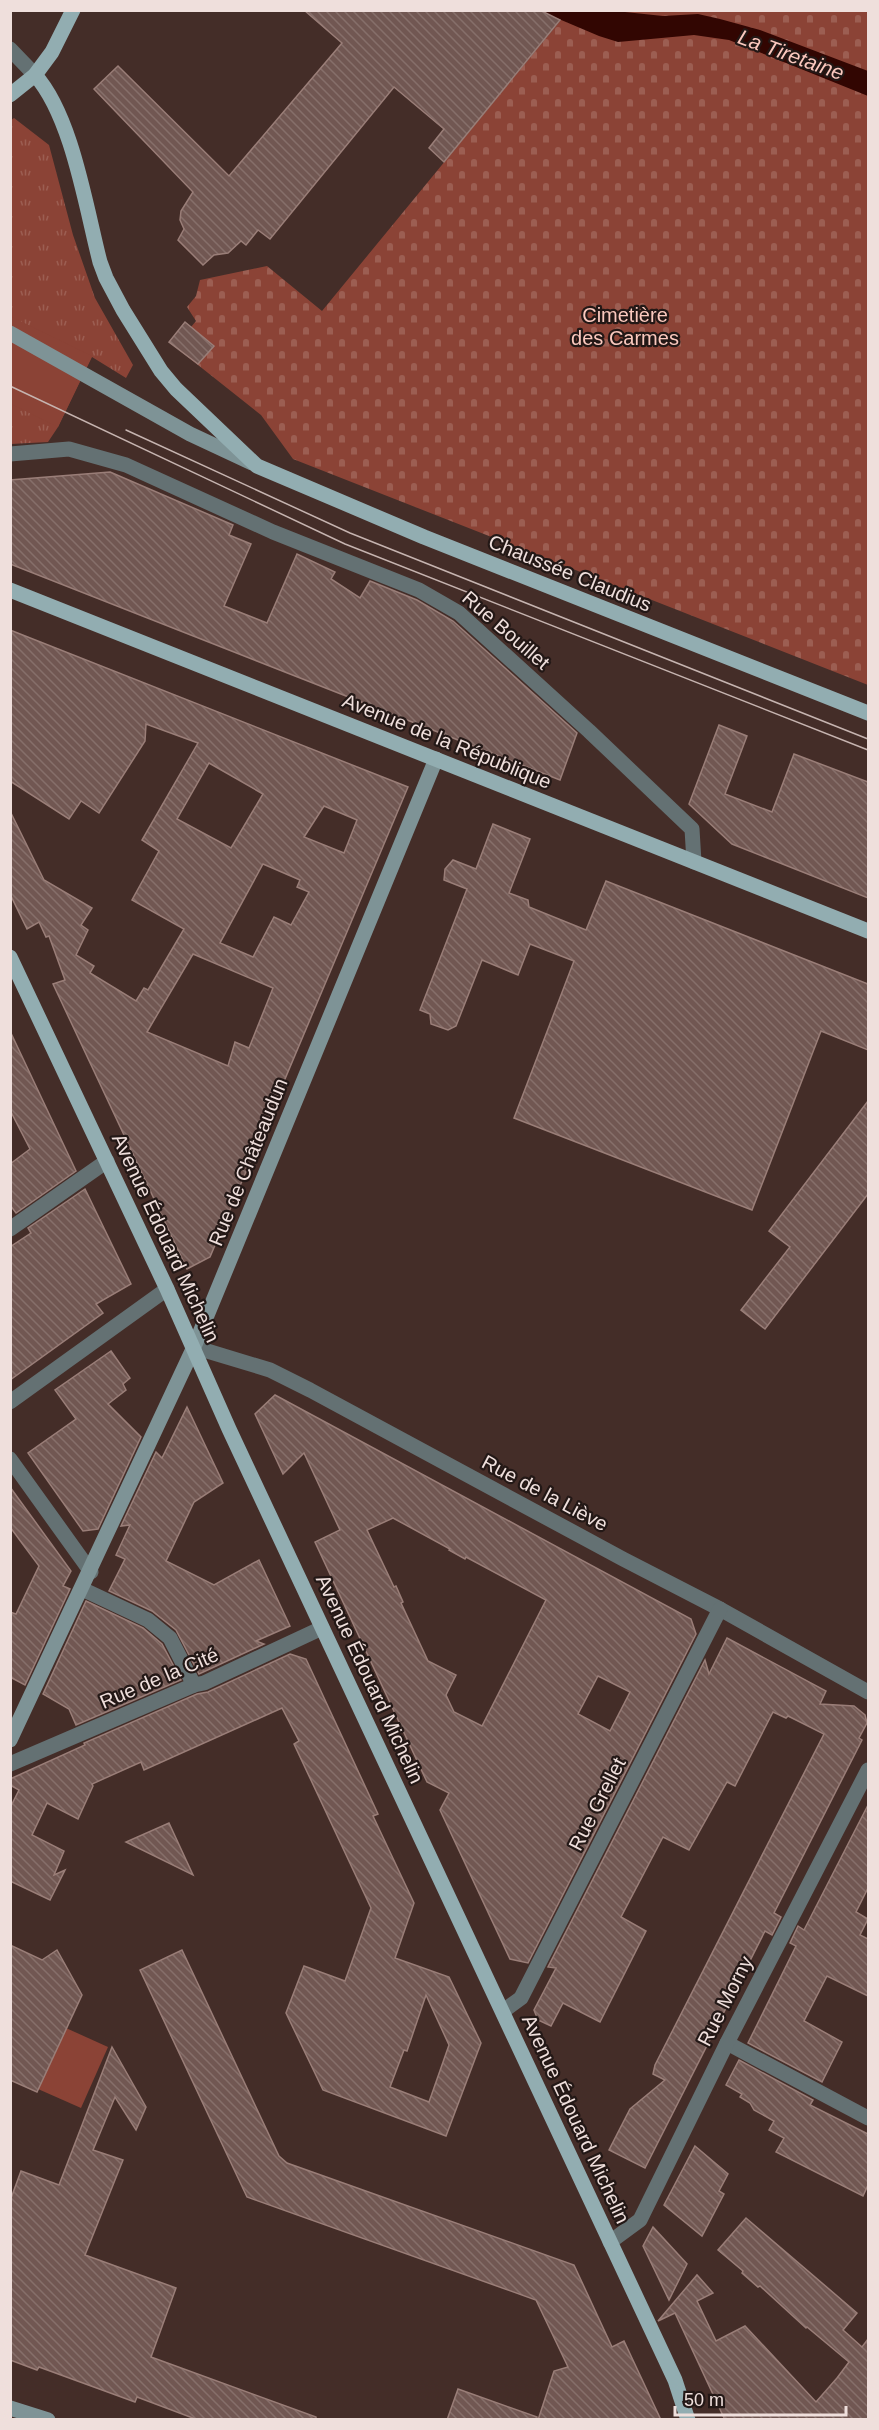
<svg xmlns="http://www.w3.org/2000/svg" width="879" height="2430" viewBox="0 0 879 2430" font-family="Helvetica,sans-serif">
<defs>
<pattern id="cemetery-stones" width="16" height="16" patternUnits="userSpaceOnUse" patternTransform="scale(1.5)"><rect width="16" height="16" fill="#8b4336"/><path d="M2 7V4a2 2 0 0 1 4 0v3zM10 15v-3a2 2 0 0 1 4 0v3z" fill="#9c5e52"/></pattern>
<pattern id="park-tufts" width="24" height="20" patternUnits="userSpaceOnUse" patternTransform="scale(1.5)"><rect width="24" height="20" fill="#8b4336"/><path d="M3 7l-1-3M5 7V3M7 7l1-3M15 17l-1-3M17 17v-4M19 17l1-3" fill="none" stroke="#9c5e52"/></pattern>
<pattern id="building-back-hatch" width="6" height="6" patternUnits="userSpaceOnUse" patternTransform="scale(1.5)"><rect width="6" height="6" fill="#715752"/><path d="M-1 5l2 2M0 0l6 6M5-1l2 2" fill="none" stroke="#866f6a"/></pattern>
</defs>
<rect width="100%" height="100%" fill="#442d28"/>
<!-- cemetery -->
<polygon fill="url(#cemetery-stones)" points="540,11 868,11 868,685 293,459 261,415 169,342 191,327 196,321 187,307 196,296 200,280 267,266 322,311 560,21"/>
<!-- park -->
<polygon fill="url(#park-tufts)" points="14,118 49,145 73,235 95,298 133,365 126,378 92,357 58,427 48,442 11,444 10,121"/>
<!-- pitch -->
<g fill="#8b4336">
<polygon points="10,316 92,356 58,427 11,404"/>
<polygon points="66,2028 108,2047 81,2108 38,2089"/>
</g>
<!-- water -->
<polygon fill="#320602" points="606,10 663,16 698,14 720,19 760,30 868,71 868,96 729,40 694,35 618,42 599,36 540,11"/>
<!-- building -->
<g fill="url(#building-back-hatch)" stroke="#9a7e78" stroke-width="1.5" fill-rule="evenodd">
<polygon points="304,10 540,10 560,20 444,162 429,148 444,129 394,87 270,239 258,230 246,245 241,241 228,253 214,255 203,265 178,240 184,229 180,220 181,211 193,192 94,89 118,66 229,176 342,43"/>
<polygon points="185,322 214,346 198,364 169,342"/>
<polygon points="110,472 233,525 229,535 251,544 224,606 267,623 297,554 335,572 331,579 360,598 370,581 417,600 453,621 577,733 560,780 10,564 10,480"/>
<path d="M10,630L408,787L210,1257L187,1269L53,984L65,980L49,936L46,937L39,922L27,929L10,894V811L44,880L92,908L81,925L88,930L76,955L94,966L90,973L136,1001L144,988L148,990L184,929L132,900L159,851L142,840L198,743L146,724L145,741L99,813L81,801L69,819L10,781ZM209,763L263,794L231,848L177,819ZM324,806L357,820L344,853L304,837ZM263,864L300,880L297,887L309,892L291,925L274,917L253,957L220,943ZM193,954L273,988L249,1048L235,1042L228,1066L147,1032Z"/>
<polygon points="719,725 747,736 725,794 772,812 794,754 868,782 868,898 732,844 689,804"/>
<polygon points="493,824 530,839 509,893 528,900 529,907 586,930 606,881 868,984 868,1050 821,1031 752,1210 514,1118 574,961 530,944 518,975 482,960 456,1026 448,1030 431,1024 430,1014 420,1010 467,889 444,880 445,869 453,860 476,869"/>
<polygon points="10,1031 76,1171 16,1213 10,1205 10,1164 30,1149 10,1110"/>
<polygon points="868,1101 868,1194 765,1329 741,1310 790,1247 769,1231"/>
<polygon points="85,1189 131,1284 96,1304 103,1313 10,1380 10,1247 31,1233 28,1228"/>
<polygon points="111,1351 130,1378 123,1384 126,1390 108,1404 141,1437 98,1529 83,1531 28,1453 76,1419 55,1390"/>
<path d="M275,1395L691,1619L696,1634L528,1963L510,1959L440,1810L449,1793L427,1782L315,1542L340,1530L304,1453L283,1474L255,1414ZM393,1518L450,1549L449,1550L465,1559L466,1557L546,1600L482,1726L454,1712L446,1695L456,1675L428,1661L401,1603L403,1602L396,1586L394,1587L367,1530ZM598,1676L630,1692L610,1731L578,1714Z"/>
<polygon points="187,1407 223,1483 194,1502 166,1561 214,1585 259,1560 290,1626 256,1641 264,1644 199,1674 176,1630 152,1611 109,1591 125,1559 116,1555 130,1525 121,1526 156,1452 162,1458"/>
<polygon points="10,1487 71,1571 63,1586 70,1589 25,1685 10,1677 10,1612 16,1614 39,1566 10,1527"/>
<polygon points="86,1601 143,1628 162,1644 181,1680 76,1725 69,1709 43,1694"/>
<polygon points="727,1638 826,1691 820,1704 854,1706 865,1715 867,1723 859,1738 862,1740 774,1913 781,1917 772,1935 765,1931 645,2168 609,2150 630,2109 665,2080 653,2074 655,2065 824,1734 788,1716 786,1718 773,1712 735,1786 727,1782 689,1850 663,1837 621,1917 646,1931 600,2022 563,2003 551,2026 538,2020 534,2010 556,1968 548,1967 705,1660 709,1674"/>
<path d="M290,1654L306,1659L378,1814L373,1816L414,1903L395,1958L449,1977L481,2043L446,2136L323,2090L286,2013L304,1966L345,1981L371,1908L294,1744L299,1741L282,1708L144,1770L141,1762L92,1784L93,1786L78,1819L47,1803L32,1835L64,1851L54,1875L65,1870L50,1900L10,1881V1808L19,1790L10,1785V1779L85,1745L84,1743L197,1694L208,1692ZM426,1995L449,2045L429,2102L390,2087L404,2050L407,2051Z"/>
<polygon points="868,1805 868,1888 856,1912 868,1919 860,1935 868,1939 868,1996 827,1976 804,2021 842,2042 822,2082 748,2043 796,1946 790,1943 798,1926 804,1930"/>
<polygon points="169,1823 193,1875 126,1842"/>
<polygon points="10,1945 42,1960 57,1950 82,1995 37,2092 10,2080"/>
<polygon points="182,1950 279,2156 287,2163 574,2265 612,2347 624,2341 661,2420 538,2420 554,2371 568,2367 536,2300 247,2197 140,1970"/>
<polygon points="112,2047 146,2107 136,2130 115,2097 93,2150 123,2160 85,2255 176,2288 151,2357 316,2417 316,2420 198,2420 137,2397 135,2402 39,2367 37,2370 10,2360 10,2201 21,2171 59,2185"/>
<polygon points="739,2060 813,2100 810,2105 868,2134 868,2185 863,2196 776,2152 784,2138 769,2130 774,2121 754,2110 750,2103 740,2097 742,2094 726,2085"/>
<polygon points="695,2146 728,2174 719,2191 724,2194 702,2236 664,2205"/>
<polygon points="746,2218 857,2313 843,2330 862,2347 868,2339 868,2420 725,2420 675,2313 658,2321 697,2275 713,2293 697,2301 716,2341 745,2326 816,2402 837,2378 849,2362 807,2327 806,2328 760,2286 758,2287 742,2273 743,2271 718,2250"/>
<polygon points="653,2227 687,2264 669,2300 643,2246"/>
<polygon points="458,2389 537,2417 537,2420 447,2420"/>
</g>
<g fill="none" stroke-linecap="round" stroke-linejoin="round">
<!-- street -->
<g stroke="#647173" stroke-width="15">
<polyline points="10,49 35,75"/>
<polyline points="10,454 69,449 126,465 273,532 419,590 459,613 589,731 692,829 694,862"/>
<polyline points="10,1229 107,1161"/>
<polyline points="194,1347 270,1370 310,1390 623,1559 720,1609 868,1692"/>
<polyline points="10,1402 167,1289"/>
<polyline points="10,1459 91,1572"/>
<polyline points="82,1589 148,1620 170,1638 194,1685"/>
<polyline points="10,1764 194,1685 204,1683 322,1628"/>
<polyline points="503,2011 521,1998 720,1609"/>
<polyline points="727,2043 868,2118"/>
<polyline points="610,2242 640,2220 727,2043 868,1770"/>
</g>
<!-- secondary -->
<g stroke="#7e9396" stroke-width="15">
<polyline points="10,333 190,434 252,463"/>
<polyline points="10,1740 194,1347 436,759"/>
<polyline points="10,2408 48,2420"/>
</g>
<!-- primary -->
<g stroke="#92adb1" stroke-width="15">
<path d="M35,75C72,116 86,208 100,262L106,278L123,310L161,371L176,389L257,466L424,537L868,713"/>
<polyline points="10,95 35,75 52,52 73,10"/>
<polyline points="10,590 868,931"/>
<polyline points="10,957 167,1289 229,1429 675,2380 688,2420"/>
</g>
<!-- tram -->
<g stroke="#c6b4b0" stroke-width="1.5">
<polyline points="10,386 345,544 868,750"/>
<polyline points="126,430 350,533 868,739"/>
</g>
</g>
<g text-anchor="middle" stroke-width="4.5" stroke-linejoin="round" paint-order="stroke">
<!-- park labels -->
<g font-size="20" fill="#fbc9be" stroke="#231816">
<text x="625" y="322">Cimetière<tspan x="625" dy="23">des Carmes</tspan></text>
</g>
<!-- street labels -->
<g font-size="20" fill="#efdfdc" stroke="#231816">
<text transform="translate(570 573) rotate(22)" y="7">Chaussée Claudius</text>
<text transform="translate(506 630) rotate(41)" y="7">Rue Bouillet</text>
<text transform="translate(447 741) rotate(22)" y="7">Avenue de la République</text>
<text transform="translate(248 1162) rotate(-68)" y="7">Rue de Châteaudun</text>
<text transform="translate(166 1238) rotate(65)" y="7">Avenue Édouard Michelin</text>
<text transform="translate(545 1493) rotate(28)" y="7">Rue de la Liève</text>
<text transform="translate(159 1678) rotate(-23)" y="7">Rue de la Cité</text>
<text transform="translate(370 1679) rotate(65)" y="7">Avenue Édouard Michelin</text>
<text transform="translate(597 1804) rotate(-63)" y="7">Rue Grellet</text>
<text transform="translate(725 2001) rotate(-63)" y="7">Rue Morny</text>
<text transform="translate(576 2119) rotate(65)" y="7">Avenue Édouard Michelin</text>
</g>
<!-- water labels -->
<g font-size="21" font-style="italic" fill="#fbc8be" stroke="#231816">
<text transform="translate(791 55) rotate(20)" y="7">La Tiretaine</text>
</g>
</g>
<!-- border -->
<rect width="879" height="2430" fill="none" stroke="#efdfdc" stroke-width="24"/>
<!-- scale -->
<path d="M675 2406v9h171v-9" fill="none" stroke="#efdfdc" stroke-width="3"/>
<text x="684" y="2406" font-size="18" fill="#efdfdc" stroke="#231816" stroke-width="4.5" paint-order="stroke">50 m</text>
</svg>
